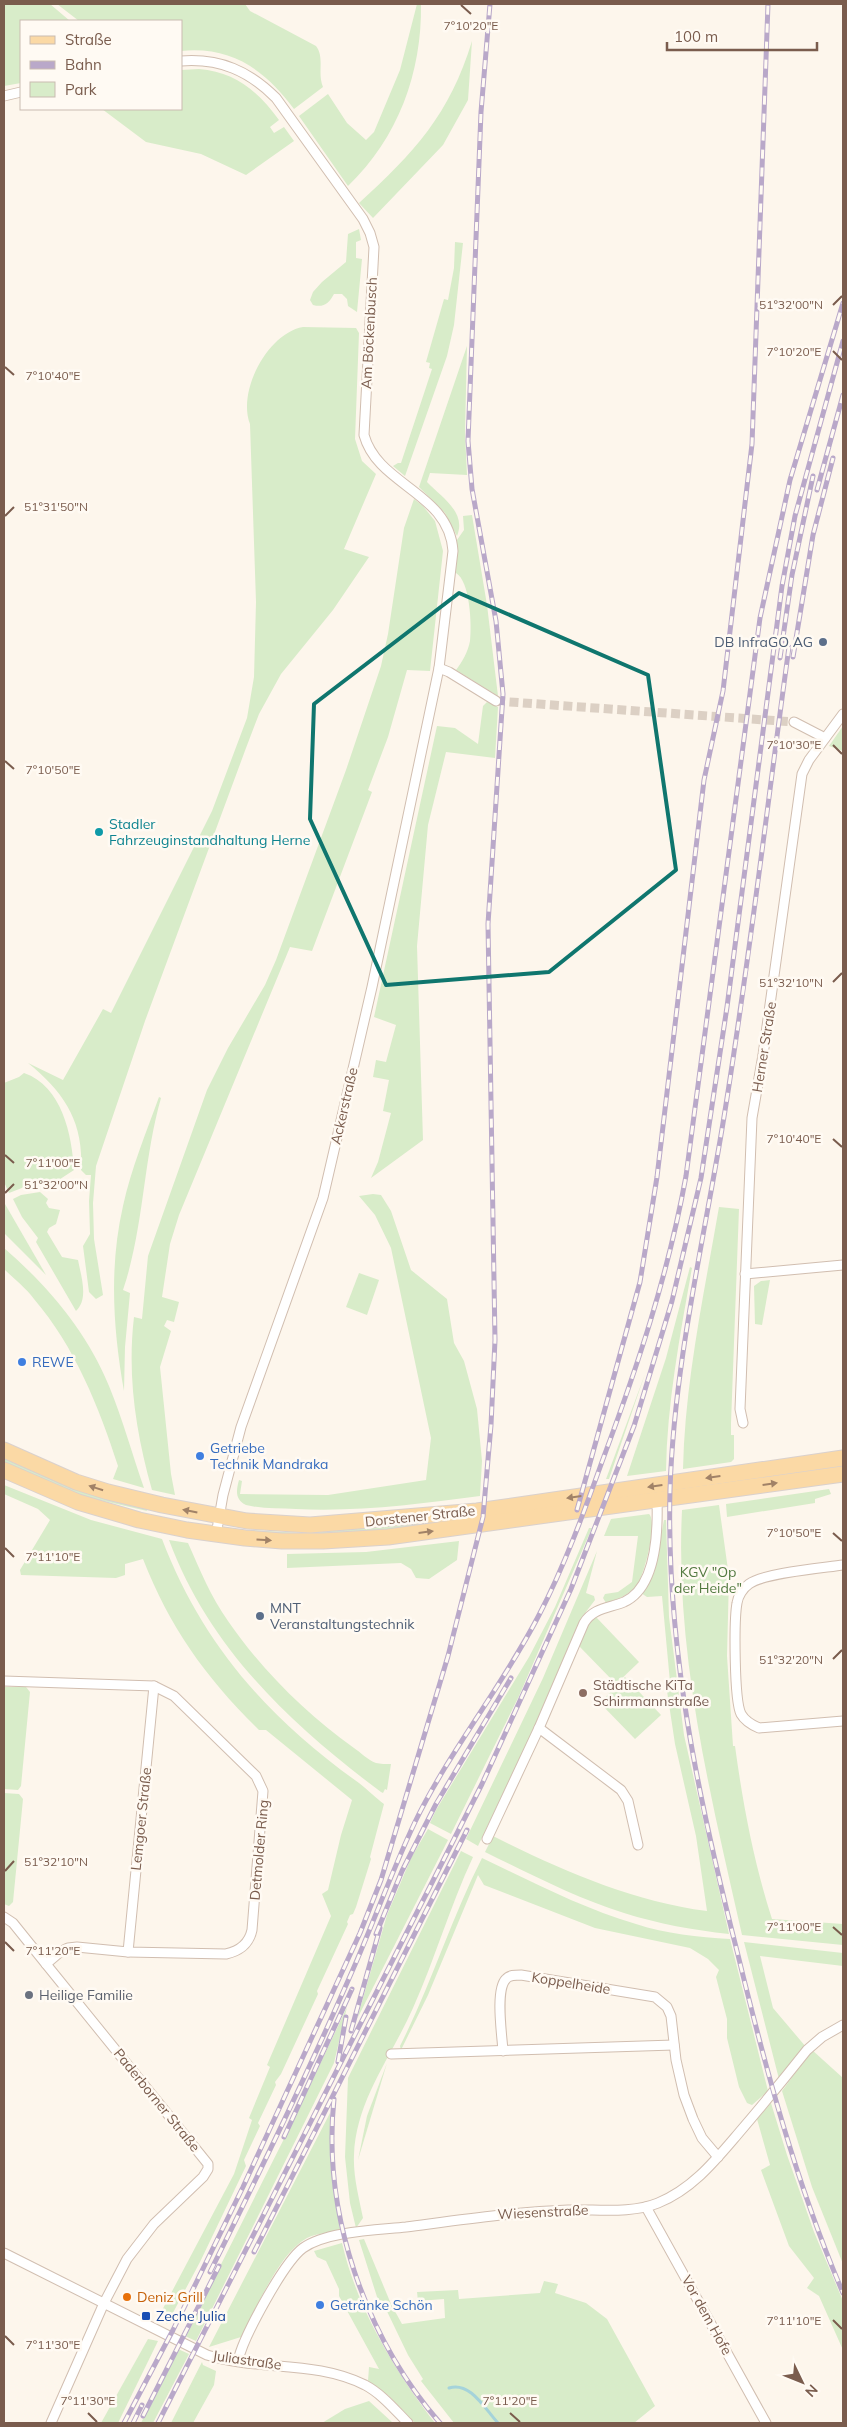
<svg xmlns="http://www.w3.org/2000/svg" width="847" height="2427" viewBox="0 0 847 2427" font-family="Mulish,sans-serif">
<rect width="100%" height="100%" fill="#fdf6ec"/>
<!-- green -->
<g fill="#d8ecc9">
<polygon points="4,4 50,4 70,21 21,21 21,83 4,86"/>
<path d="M57,4H245L250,11L316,46C325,58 317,73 323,87L294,109C265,70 232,46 181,51V21H79Z"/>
<path d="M417,4H421C422,73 398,138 348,186L299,116L328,94L347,123L366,140L374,132L400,70Z"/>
<path d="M472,41L468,100L443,145L373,218L359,203C414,153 450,114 472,41Z"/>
<path d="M199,69C235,72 258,91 279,120L270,127L274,133L284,127L294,141L246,175L201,154L146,142L102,109H181V70Z"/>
<path d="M359,229L361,240L356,242V258L362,259L357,312L348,306L347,299L342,294H334C329,303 324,308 313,305L310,300L313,292L322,282L346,262L348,234Z"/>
<polygon points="455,242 463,243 454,325 447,356 405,476 393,466 398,463 401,463 432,369 429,368 430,363 426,362 444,299 448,300 454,268"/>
<path d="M303,327L356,328L359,333L355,439L362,461L376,474L344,549L369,557L333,610L281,674L259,714L246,748L145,1021L96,1166L93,1203L94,1239L103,1295L96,1299L89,1292L83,1246L90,1234L89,1201L91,1175H86L81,1170C84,1122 64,1092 28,1063L63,1080L103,1009L111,1013L212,811L247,718L254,677L256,602L250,424C237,391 268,333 303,327Z"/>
<path d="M467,346L465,433L467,475L430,473L427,482C441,497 467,512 457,536L445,513L419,487Z"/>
<path d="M414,499L423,506L435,521L443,551L430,671L407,670L388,737L368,790L372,792L312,951L290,947L179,1215L170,1244L162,1297L179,1302L174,1322L167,1320L164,1326L171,1331L160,1367L171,1474L175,1495L152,1490C136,1433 127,1376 134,1317L142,1319L148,1256L207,1090L228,1048L265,985L276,960L346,770L381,666L388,634L404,528Z"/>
<path d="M472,515L487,605L498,696L456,670C462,662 468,652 470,641C472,625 470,581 456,573L457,540L464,530L463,516Z"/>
<polygon points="487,702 498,707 495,758 446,752 428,825 417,946 423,1140 371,1178 378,1162 391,1113 383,1111 389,1080 373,1077 376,1060 386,1062 396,1025 374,1017 437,726 455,728 478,744 483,706"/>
<polygon points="843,726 843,751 829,746"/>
<path d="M24,1073C62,1086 72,1135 74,1170L51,1185L27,1186L9,1193L4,1182V1083L19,1077Z"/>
<path d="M159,1097L161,1098C143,1161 144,1228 123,1290L130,1293L125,1347L124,1391C113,1329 109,1267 123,1206C131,1169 146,1133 159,1097Z"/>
<path d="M40,1192L48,1199L46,1203L49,1208L60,1210L56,1224L49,1228L47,1232L62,1257L78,1260C81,1276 89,1299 76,1311L36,1242L38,1238L22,1217L13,1199L21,1195Z"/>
<path d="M373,1194L381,1195L391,1211L411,1270L447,1299L454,1343L464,1361L477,1409L482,1461L480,1496C419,1504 358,1512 296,1509C279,1508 262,1509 246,1505C235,1499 236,1491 239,1480L242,1481L240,1494L328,1495L426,1480L431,1438L391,1248L375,1215L359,1196Z"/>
<polygon points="5,1204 46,1275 4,1233"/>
<path d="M719,1207L739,1209L731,1423V1435H734V1459L731,1462L683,1469C685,1381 704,1294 719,1207Z"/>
<path d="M4,1248C48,1286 87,1332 109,1386C123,1420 132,1454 144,1488L113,1479L118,1466C99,1407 75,1347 34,1299C26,1288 14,1279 4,1269Z"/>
<path d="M690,1267L692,1268C680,1335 667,1404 666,1471L627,1476L666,1358Z"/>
<polygon points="359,1273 379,1280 367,1315 346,1307"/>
<polygon points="770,1280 762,1325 755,1324 754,1286 761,1281"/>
<polygon points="645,1374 609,1479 606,1479"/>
<polygon points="4,1457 146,1508 147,1511 78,1495 4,1464"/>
<path d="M4,1485L91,1520L162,1539C202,1644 268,1718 359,1783C368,1790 377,1799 384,1804L370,1857L371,1859L356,1907L353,1914L350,1915L347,1922L348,1924L317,1991L318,1994L281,2074L275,2082L276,2085L258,2123L260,2126L244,2160L246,2166L200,2262L167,2324L159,2316L234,2174L252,2120L249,2118L270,2067L267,2065L331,1916L322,1894L328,1890L341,1835L352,1800L266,1730H259C206,1678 170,1628 143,1559L125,1564V1575L116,1578L21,1575L20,1570L50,1520L38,1509L4,1494Z"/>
<polygon points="829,1489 831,1494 815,1499 815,1503 727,1517 726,1504"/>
<path d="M719,1505L729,1577L727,1656L733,1746H735C743,1805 754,1863 772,1919L843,1924V1945L742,1935C710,1793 675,1654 682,1510Z"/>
<path d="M649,1514C658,1522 644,1576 637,1585C629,1595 618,1599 606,1603L603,1598L605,1594L618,1592L632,1582L638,1536H604L611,1519Z"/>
<path d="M444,1520H474C399,1530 325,1537 250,1532V1530L300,1533Z"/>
<path d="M664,1520H666L669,1617L684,1735L729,1934C693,1930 659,1924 624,1913C576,1898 530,1874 485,1852L493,1836C561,1870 631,1901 707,1911L696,1836L675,1744L667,1691L673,1686L670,1682L662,1596L647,1597L641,1593L654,1573Z"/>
<polygon points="589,1528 592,1528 519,1696 451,1834 430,1823 436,1810 529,1657 555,1607"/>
<path d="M169,1540L188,1543C200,1570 211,1597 228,1621C261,1669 306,1714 354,1748C360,1752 368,1760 376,1763C380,1764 386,1764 391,1764L387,1790L385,1789L383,1793L381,1792C291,1725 209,1648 169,1540Z"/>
<polygon points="459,1541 457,1560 429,1579 416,1578 411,1569 401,1563 287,1568 287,1554 366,1552"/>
<polygon points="597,1551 586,1593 594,1596 595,1600 582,1617 533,1730 478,1846 466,1839 543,1678"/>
<polygon points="595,1616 639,1662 616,1684 579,1646 588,1623"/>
<polygon points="625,1677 661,1715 635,1739 600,1703"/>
<polygon points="4,1687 26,1687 30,1692 21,1786 18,1790 4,1789"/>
<polygon points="4,1793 19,1794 23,1799 13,1902 9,1906 4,1904"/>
<polygon points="428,1829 448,1840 357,2019 387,1915 411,1858"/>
<path d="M461,1851L473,1857C450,1906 435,1959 413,2008C392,2056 356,2100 354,2155C353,2176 359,2198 363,2218L356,2228L350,2203L345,2157L348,2078Z"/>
<path d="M482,1858C533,1882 582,1908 636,1924C666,1934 698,1937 730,1939L768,2091L752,2105L747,2103L739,2087L727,2038V2019L716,1977L719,1970L708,1959L690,1948L595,1928L484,1885L478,1875L428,1995L401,2050L400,2046C431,1985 451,1919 482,1858Z"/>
<polygon points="744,1942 843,1953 843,1966 760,1956 773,2008 806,2047 779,2079"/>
<polygon points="347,2007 334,2063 196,2341 185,2336 297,2113"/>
<polygon points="812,2050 843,2078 843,2264 812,2187 782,2091"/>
<polygon points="387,2063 358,2160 367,2116"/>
<polygon points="771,2103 787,2155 814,2232 843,2301 843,2350 819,2296 807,2288 814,2278 789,2246 761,2170 770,2165 757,2119"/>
<path d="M330,2113L332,2180L340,2229C331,2233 317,2233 307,2238C278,2254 257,2308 241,2337L209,2347Z"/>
<polygon points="364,2239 391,2304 402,2324 445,2318 444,2299 418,2301 417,2292 458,2290 459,2299 540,2293 544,2281 558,2284 555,2293 586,2303 607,2319 655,2406 634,2423 454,2423 421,2381 423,2379 408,2355 382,2301 378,2300 359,2240"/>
<path d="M342,2243C357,2308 394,2370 435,2423H415L388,2395L368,2381L369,2367L379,2369L339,2296V2289L326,2261L317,2257L314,2251Z"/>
<polygon points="148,2339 158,2341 118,2423 101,2423"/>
<polygon points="178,2349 189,2354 153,2423 141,2423"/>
<polygon points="202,2362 203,2365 216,2371 214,2385 193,2423 171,2423"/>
<polygon points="369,2401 393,2423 322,2423 345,2409"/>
</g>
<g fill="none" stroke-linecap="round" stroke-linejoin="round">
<!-- stream -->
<path stroke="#a5d3da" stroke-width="3" d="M449,2388C470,2381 485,2409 498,2423"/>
<!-- street-tunnel -->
<polyline stroke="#dcd0c4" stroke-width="9" stroke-dasharray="9 4.5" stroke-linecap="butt" points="496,701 794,722"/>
<defs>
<g id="street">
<path d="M181,61C220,58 249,71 276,98L363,219L370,233L374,247L364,435C378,486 449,492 453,551L439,668L372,987L323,1198L241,1427L223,1495L216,1535"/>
<polyline points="4,96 21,92"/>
<polyline points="439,668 449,672 496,701"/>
<polyline points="794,722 825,738"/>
<polyline points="745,1274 843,1265"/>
<polyline points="743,1423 740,1409 752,1118 763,1055 802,774 809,760 843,714"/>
<path d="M843,1565C823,1568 763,1573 749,1584C743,1588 738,1596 737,1603C734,1620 734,1700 741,1714C745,1721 752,1725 759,1728L843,1721"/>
<path d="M4,1681L154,1686L174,1696L256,1776L263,1791L252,1930C249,1944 240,1951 226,1954L128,1952L77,1947L68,1948L60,1952L46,1964"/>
<polyline points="539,1728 621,1790 628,1801 638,1845"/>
<path d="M487,1839L539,1728L584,1623C593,1608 609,1608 624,1602C657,1587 658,1531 657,1500"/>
<polyline points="4,1917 13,1923 46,1964 208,2164 208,2169 203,2177 154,2224 127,2259 104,2303 51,2423"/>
<polyline points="128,1952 154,1686"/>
<path d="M503,2051C502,2035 495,1990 506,1979C509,1975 515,1975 521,1975L655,1997L667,2007L671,2016L676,2060L684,2095L693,2119L702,2138L718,2157"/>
<polyline points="391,2054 674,2045"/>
<polyline points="646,2207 766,2423"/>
<path d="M4,2253L207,2355C259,2371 315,2360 365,2385C382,2394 395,2410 408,2423"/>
<path d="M238,2361C243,2337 284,2262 303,2248C327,2231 378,2230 406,2227C460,2220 514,2212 568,2210C597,2209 631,2214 658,2203C692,2189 714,2162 737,2135C761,2107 784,2079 807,2050L822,2037L843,2025"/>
</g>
<g id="primary">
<polyline points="4,1450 76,1482 108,1492 162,1505 247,1521 310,1525 477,1511 843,1458"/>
<polyline points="4,1470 78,1502 139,1520 187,1530 245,1538 282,1541 323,1541 388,1537 843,1474"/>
</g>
</defs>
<!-- street casing -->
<use href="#street" stroke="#d1beb0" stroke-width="11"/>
<!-- primary casing -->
<use href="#primary" stroke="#dad1cd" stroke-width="17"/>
<!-- street -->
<use href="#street" stroke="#fff" stroke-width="9"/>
<!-- primary -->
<use href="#primary" stroke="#fbd9a5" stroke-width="15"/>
<defs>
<g id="rail">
<polyline points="817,490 843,395"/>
<path d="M789,647C767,806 749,965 723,1123C703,1245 674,1365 670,1490C666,1649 699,1802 738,1955C766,2070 796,2183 843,2293"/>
<polyline points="793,657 813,535 833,458"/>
<polyline points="780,658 792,575 813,476"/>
<polyline points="577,1510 640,1282 657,1177 704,780 723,691 752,444 768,4"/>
<polyline points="376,1934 402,1871 436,1804 511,1678"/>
<polyline points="351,2031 380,1928"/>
<polyline points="338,2062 346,2017"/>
<path d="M334,2099C322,2213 365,2337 440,2423"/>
<polyline points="284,2137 352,1989"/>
<polyline points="254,2252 467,1830"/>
<path d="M210,2272C258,2176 304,2081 347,1983C371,1930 390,1875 415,1822C450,1750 502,1687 539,1615C565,1565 584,1512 603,1459C638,1365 668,1275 686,1176L760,618L790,480L843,303"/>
<polyline points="143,2416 219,2266"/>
<polyline points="124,2423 173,2330 243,2187 360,1933 381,1880 448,1656 483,1517 491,1425 495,1340 488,924 503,694 496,621 472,489 468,441 481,112 490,4"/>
<polyline points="133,2423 142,2405"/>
<polyline points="158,2423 482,1784 571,1589 634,1426 672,1301 701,1178 727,1007 782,586 795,516 843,341"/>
</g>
</defs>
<!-- rail casing -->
<use href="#rail" stroke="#b9a8c9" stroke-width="5"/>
<!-- rail -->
<use href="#rail" stroke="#fffaf3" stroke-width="3" stroke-dasharray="9" stroke-linecap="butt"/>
</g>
<!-- one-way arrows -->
<defs><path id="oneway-solid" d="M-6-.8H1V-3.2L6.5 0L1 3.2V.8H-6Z" transform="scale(1.25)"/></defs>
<g fill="#a18267">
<use href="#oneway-solid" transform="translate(713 1477) rotate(172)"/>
<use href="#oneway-solid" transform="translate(770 1484) rotate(-8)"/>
<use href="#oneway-solid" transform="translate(655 1486) rotate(172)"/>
<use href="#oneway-solid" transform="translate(96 1488) rotate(-162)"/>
<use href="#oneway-solid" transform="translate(574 1497) rotate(172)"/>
<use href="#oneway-solid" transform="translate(190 1511) rotate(-169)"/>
<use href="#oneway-solid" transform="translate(426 1532) rotate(-7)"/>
<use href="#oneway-solid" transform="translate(264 1540) rotate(3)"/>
</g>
<!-- marked area -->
<path fill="none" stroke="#0f766e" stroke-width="4" stroke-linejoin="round" d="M459,593L648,675L676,870L549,972L386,985L310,819L314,704Z"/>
<!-- ticks -->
<path fill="none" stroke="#7a5c4d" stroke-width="2" d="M461,5L471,14M833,305L842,296M833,351L842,360M5,367L14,375M5,516L14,507M833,745L842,754M5,761L14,769M833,982L842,973M833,1139L842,1147M5,1155L14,1163M5,1193L14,1184M833,1533L842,1541M5,1548L14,1557M833,1659L842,1650M5,1871L14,1861M833,1927L842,1935M5,1942L14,1951M833,2320L842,2329M5,2336L14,2345M88,2413L97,2422M510,2413L520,2422"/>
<!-- markers -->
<g fill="#5c6f8a" stroke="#fffaf3" stroke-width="2">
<circle cx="823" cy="642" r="5"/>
<circle cx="260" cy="1616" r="5"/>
</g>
<circle fill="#0f9aa8" stroke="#fffaf3" stroke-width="2" cx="99" cy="832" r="5"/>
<g fill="#3f7fe0" stroke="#fffaf3" stroke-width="2">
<circle cx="22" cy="1362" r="5"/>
<circle cx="200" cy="1456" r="5"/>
<circle cx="320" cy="2305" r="5"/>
</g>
<circle fill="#8d6e63" stroke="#fffaf3" stroke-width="2" cx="583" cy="1693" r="5"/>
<circle fill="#6b7280" stroke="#fffaf3" stroke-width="2" cx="29" cy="1995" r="5"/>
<circle fill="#e8710a" stroke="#fffaf3" stroke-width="2" cx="127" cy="2297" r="5"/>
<rect fill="#1a4fb4" stroke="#fffaf3" stroke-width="2" x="141" y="2311" width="10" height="10" rx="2.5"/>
<g text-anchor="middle" stroke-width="5" stroke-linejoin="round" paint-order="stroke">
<!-- street labels -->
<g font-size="14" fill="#7a5c4d" stroke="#fffaf3">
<text transform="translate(369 333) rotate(-87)" y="5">Am Böckenbusch</text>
<text transform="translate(764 1047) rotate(-81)" y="5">Herner Straße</text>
<text transform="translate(344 1106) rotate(-77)" y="5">Ackerstraße</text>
<text transform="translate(420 1516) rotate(-6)" y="5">Dorstener Straße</text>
<text transform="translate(141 1819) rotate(-84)" y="5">Lemgoer Straße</text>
<text transform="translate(259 1850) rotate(-85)" y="5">Detmolder Ring</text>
<text transform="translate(571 1983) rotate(9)" y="5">Koppelheide</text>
<text transform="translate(157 2100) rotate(51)" y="5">Paderborner Straße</text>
<text transform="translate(543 2212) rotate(-3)" y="5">Wiesenstraße</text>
<text transform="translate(707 2315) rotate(61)" y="5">Vor dem Hofe</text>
<text transform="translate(247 2360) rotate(8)" y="5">Juliastraße</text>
</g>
<!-- service labels -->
<g font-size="14" fill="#4e5e75" stroke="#fffaf3" text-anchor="end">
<text x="813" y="647">DB InfraGO AG</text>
<text x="270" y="1613" text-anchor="start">MNT<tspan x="270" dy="16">Veranstaltungstechnik</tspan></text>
</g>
<!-- culture labels -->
<g font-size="14" fill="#0d838f" stroke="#fffaf3" text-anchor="start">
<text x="109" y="829">Stadler<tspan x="109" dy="16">Fahrzeuginstandhaltung Herne</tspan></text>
</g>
<!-- shop labels -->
<g font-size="14" fill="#366cbe" stroke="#fffaf3" text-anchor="start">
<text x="32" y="1367">REWE</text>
<text x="210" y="1453">Getriebe<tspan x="210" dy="16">Technik Mandraka</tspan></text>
<text x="330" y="2310">Getränke Schön</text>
</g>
<!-- park labels -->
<g font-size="14" fill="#537a41" stroke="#fffaf3">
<text x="708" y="1577">KGV "Op<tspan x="708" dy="16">der Heide"</tspan></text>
</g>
<!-- education labels -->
<g font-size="14" fill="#785e54" stroke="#fffaf3" text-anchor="start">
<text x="593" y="1690">Städtische KiTa<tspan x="593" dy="16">Schirrmannstraße</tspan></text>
</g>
<!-- worship labels -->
<g font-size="14" fill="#5b616d" stroke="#fffaf3" text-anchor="start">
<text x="39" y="2000">Heilige Familie</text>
</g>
<!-- food labels -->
<g font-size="14" fill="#c56008" stroke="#fffaf3" text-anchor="start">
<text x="137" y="2302">Deniz Grill</text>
</g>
<!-- transit labels -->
<g font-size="14" fill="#164399" stroke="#fffaf3" text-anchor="start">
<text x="156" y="2321">Zeche Julia</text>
</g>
</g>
<g font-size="12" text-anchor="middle" fill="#7a5c4d" stroke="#fffaf3" stroke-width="5" stroke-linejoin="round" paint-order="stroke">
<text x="471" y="30">7°10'20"E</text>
<text x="791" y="309">51°32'00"N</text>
<text x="794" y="356">7°10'20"E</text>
<text x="53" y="380">7°10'40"E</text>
<text x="56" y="511">51°31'50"N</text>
<text x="794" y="749">7°10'30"E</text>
<text x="53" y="774">7°10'50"E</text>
<text x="791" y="987">51°32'10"N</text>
<text x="794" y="1143">7°10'40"E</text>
<text x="53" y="1167">7°11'00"E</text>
<text x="56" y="1189">51°32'00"N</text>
<text x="794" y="1537">7°10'50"E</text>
<text x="53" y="1561">7°11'10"E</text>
<text x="791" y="1664">51°32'20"N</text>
<text x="56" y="1866">51°32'10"N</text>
<text x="794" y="1931">7°11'00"E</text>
<text x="53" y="1955">7°11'20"E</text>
<text x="794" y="2325">7°11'10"E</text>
<text x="53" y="2349">7°11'30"E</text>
<text x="88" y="2405">7°11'30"E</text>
<text x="510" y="2405">7°11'20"E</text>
</g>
<!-- border -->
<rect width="847" height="2427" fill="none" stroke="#7a5c4d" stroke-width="10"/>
<!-- legend -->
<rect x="20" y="20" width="162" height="90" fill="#fffaf3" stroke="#cabbb1"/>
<rect x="30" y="36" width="25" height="8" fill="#fbd9a5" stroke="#cabbb1"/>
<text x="65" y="45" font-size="15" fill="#7a5c4d">Straße</text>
<rect x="30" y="61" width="25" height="8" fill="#b9a8c9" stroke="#cabbb1"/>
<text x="65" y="70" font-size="15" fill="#7a5c4d">Bahn</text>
<rect x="30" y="82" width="25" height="15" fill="#d8ecc9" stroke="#cabbb1"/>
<text x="65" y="95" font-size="15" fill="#7a5c4d">Park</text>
<!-- north arrow -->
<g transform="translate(802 2382) rotate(133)" stroke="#fffaf3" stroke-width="4" paint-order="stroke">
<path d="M0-4L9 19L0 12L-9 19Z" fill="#7a5c4d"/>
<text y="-8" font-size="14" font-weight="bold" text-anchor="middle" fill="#7a5c4d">N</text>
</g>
<!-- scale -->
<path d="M667 42v8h150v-8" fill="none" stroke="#7a5c4d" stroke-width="2.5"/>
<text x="674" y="42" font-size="15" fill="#7a5c4d" stroke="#fffaf3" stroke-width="4" paint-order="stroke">100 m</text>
</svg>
